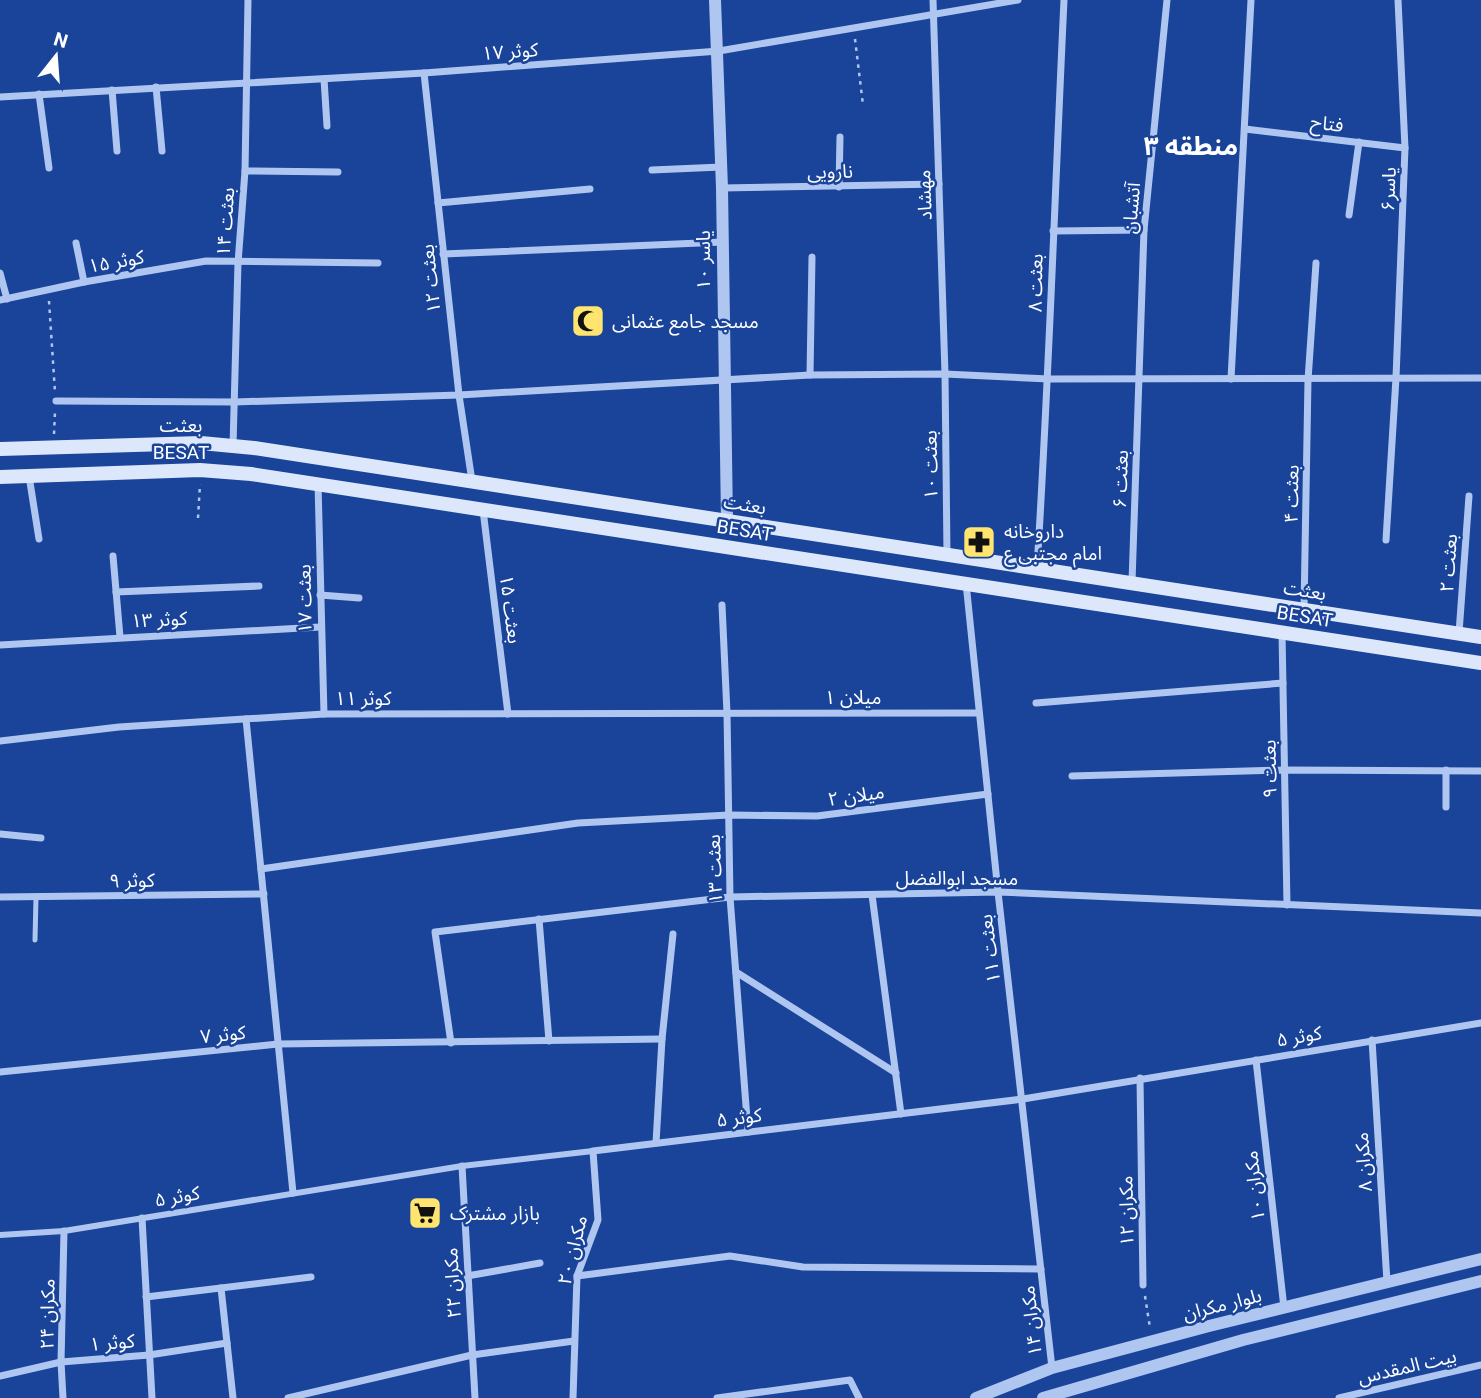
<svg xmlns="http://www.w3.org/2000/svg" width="1481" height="1398" viewBox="0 0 1481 1398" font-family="Roboto,'Noto Sans Arabic',sans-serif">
<rect width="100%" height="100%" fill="#194499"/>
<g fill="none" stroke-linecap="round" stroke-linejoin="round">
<!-- path -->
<g stroke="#afc6f1" stroke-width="2.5" stroke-dasharray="3.5 5" stroke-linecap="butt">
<polyline points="855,39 863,105"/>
<polyline points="49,301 55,392"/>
<polyline points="54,434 55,412"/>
<polyline points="198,518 200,484"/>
<polyline points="1145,1296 1150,1328"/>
</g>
<!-- service -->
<polyline stroke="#afc6f1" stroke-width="5" points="35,940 36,897"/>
<!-- pedestrian -->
<polyline stroke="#afc6f1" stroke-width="6" points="0,1235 64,1231 462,1166 593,1151"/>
<!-- minor -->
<g stroke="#afc6f1" stroke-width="7">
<polyline points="933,0 945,374 947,554"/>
<polyline points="424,73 459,395 472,481"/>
<polyline points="324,79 327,126"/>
<polyline points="156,87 162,151"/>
<polyline points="112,90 117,151"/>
<polyline points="39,94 49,168"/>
<polyline points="0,97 424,73 719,51 1018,0"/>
<polyline points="1245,129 1405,148"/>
<polyline points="652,170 721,167"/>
<polyline points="245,171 338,172"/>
<polyline points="839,187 840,137"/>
<polyline points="722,188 939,184"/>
<polyline points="438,203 590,189"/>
<polyline points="1349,215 1359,142"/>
<polyline points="1053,231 1144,230"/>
<polyline points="76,243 84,282"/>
<polyline points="443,254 723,242"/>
<polyline points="0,273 7,299"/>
<polyline points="0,300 84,282 206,261 378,263"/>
<polyline points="810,375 812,257"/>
<polyline points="1231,379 1251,0"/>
<polyline points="56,401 234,402 459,395 810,375 945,374 1049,379 1481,378"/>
<polyline points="233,446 238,263 245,171 248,0"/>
<polyline points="29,476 39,539"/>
<polyline points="318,484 324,714"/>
<polyline points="483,510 508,714"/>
<polyline points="1386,540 1396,378 1405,148 1398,0"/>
<polyline points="113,556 120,637"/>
<path d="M1037,568C1049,378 1055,189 1064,0"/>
<polyline points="1132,582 1144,230 1167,0"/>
<polyline points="966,583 998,892 1052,1368"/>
<polyline points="116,592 259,586"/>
<polyline points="320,595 359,598"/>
<polyline points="722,605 727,713 730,897 748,1132"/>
<polyline points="1304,609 1308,380 1316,263"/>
<polyline points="1282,633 1287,905"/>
<polyline points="1459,633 1469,496"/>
<polyline points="0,645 320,627"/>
<polyline points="1036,703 1283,683"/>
<polyline points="246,719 293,1193"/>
<polyline points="0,741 119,727 324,714 979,713"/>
<polyline points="1072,776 1284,770 1481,771"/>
<polyline points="1446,807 1446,770"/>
<polyline points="0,834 41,838"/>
<polyline points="261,869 578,823 729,815 817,816 988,794"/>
<polyline points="872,895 901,1114"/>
<polyline points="0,897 264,894"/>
<polyline points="539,919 549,1041"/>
<polyline points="736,972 896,1073"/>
<polyline points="1372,1040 1387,1282"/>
<polyline points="451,1043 435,932 730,897 998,892 1481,913"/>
<polyline points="1256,1060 1284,1308"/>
<polyline points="0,1072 278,1044 662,1039"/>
<polyline points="1140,1078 1143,1285"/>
<polyline points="656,1143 662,1039 673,934"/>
<polyline points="462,1166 475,1398"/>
<polyline points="142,1218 152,1398"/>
<polyline points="467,1276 540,1263"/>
<polyline points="577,1276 730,1256 803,1267 1041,1269"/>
<polyline points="221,1288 233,1398"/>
<polyline points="146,1297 311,1277"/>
<polyline points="0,1376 61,1362 149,1355 227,1343"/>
<polyline points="63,1398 61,1362 64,1231"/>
<polyline points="288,1398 472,1355 574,1341"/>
<polyline points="573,1398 577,1276 598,1220 593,1151 1023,1099 1481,1023"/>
<polyline points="717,1398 850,1380 859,1398"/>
<polyline points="1339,1398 1481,1365"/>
</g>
<!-- tertiary -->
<g stroke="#afc6f1" stroke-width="12">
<polyline points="715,0 722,188 727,520"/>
<polyline points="976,1398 1052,1368 1209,1326 1481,1259"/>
<polyline points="1043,1398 1243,1340 1481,1281"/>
</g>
<!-- secondary -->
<g stroke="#dde7fc" stroke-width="14">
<polyline points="0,449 201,443 254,448 1481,637"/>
<polyline points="0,477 200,470 251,474 1481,663"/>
</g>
</g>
<!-- icons -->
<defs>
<symbol id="mosque-square" viewBox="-11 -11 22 22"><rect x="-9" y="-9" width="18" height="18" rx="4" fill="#ffe56f" stroke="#194499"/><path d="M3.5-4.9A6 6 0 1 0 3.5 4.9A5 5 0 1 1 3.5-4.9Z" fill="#111"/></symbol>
<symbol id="pharmacy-square" viewBox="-11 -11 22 22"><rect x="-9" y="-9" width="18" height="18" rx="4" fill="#ffe56f" stroke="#194499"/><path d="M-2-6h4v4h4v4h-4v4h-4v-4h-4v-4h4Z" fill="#111"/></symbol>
<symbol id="supermarket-square" viewBox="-11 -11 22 22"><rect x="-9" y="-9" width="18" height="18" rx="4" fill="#ffe56f" stroke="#194499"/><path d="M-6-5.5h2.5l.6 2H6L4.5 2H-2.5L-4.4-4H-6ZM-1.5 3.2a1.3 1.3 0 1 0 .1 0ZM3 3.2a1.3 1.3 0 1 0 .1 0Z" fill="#111"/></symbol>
</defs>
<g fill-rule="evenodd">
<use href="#mosque-square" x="569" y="302" width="38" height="38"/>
<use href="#pharmacy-square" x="960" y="523" width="38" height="38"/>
<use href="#supermarket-square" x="406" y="1194" width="38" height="38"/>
</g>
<g text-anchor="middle" stroke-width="5" stroke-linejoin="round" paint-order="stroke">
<!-- street labels -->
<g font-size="19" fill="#fff" stroke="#194499">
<text transform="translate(510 51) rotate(-4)" y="7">کوثر ۱۷</text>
<text transform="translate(1327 123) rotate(7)" y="7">فتاح</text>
<text transform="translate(830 171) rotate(-1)" y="7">نارویی</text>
<text transform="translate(1388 189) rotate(-88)" y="7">یاسر۶</text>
<text transform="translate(924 195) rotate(-92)" y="7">مهشاد</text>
<text transform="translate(1131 208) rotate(-85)" y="7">آتشبان</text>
<text transform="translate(225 222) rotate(-86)" y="7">بعثت ۱۴</text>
<text transform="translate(703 260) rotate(-90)" y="7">یاسر ۱۰</text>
<text transform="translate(116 261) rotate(-10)" y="7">کوثر ۱۵</text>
<text transform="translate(430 279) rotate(-96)" y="7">بعثت ۱۲</text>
<text transform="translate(1035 283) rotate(-89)" y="7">بعثت ۸</text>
<text x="181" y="432">بعثت</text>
<text x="181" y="459">BESAT</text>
<text transform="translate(930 465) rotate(-91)" y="7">بعثت ۱۰</text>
<text transform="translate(1120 479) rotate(-88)" y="7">بعثت ۶</text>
<text transform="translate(1291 494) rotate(-89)" y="7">بعثت ۴</text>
<text transform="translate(745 504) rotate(9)" y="7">بعثت</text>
<text transform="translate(745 530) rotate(9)" y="7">BESAT</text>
<text transform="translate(1448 563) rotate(-86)" y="7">بعثت ۲</text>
<text transform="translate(1305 590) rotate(9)" y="7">بعثت</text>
<text transform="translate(304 599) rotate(-91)" y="7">بعثت ۱۷</text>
<text transform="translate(511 609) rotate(83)" y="7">بعثت ۱۵</text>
<text transform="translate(1305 616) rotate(9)" y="7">BESAT</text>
<text transform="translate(159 619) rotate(-3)" y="7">کوثر ۱۳</text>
<text x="853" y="704">میلان ۱</text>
<text x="363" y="705">کوثر ۱۱</text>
<text transform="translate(1269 769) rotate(-91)" y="7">بعثت ۹</text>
<text transform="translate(856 795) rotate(-8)" y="7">میلان ۲</text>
<text transform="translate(714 869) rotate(-92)" y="7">بعثت ۱۳</text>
<text x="957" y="885">مسجد ابوالفضل</text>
<text transform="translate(132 880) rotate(-1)" y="7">کوثر ۹</text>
<text transform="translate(989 949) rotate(-97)" y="7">بعثت ۱۱</text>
<text transform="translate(223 1034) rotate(-6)" y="7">کوثر ۷</text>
<text transform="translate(1299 1036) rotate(-10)" y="7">کوثر ۵</text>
<text transform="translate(739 1117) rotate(-7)" y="7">کوثر ۵</text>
<text transform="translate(1363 1162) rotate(-94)" y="7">مکران ۸</text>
<text transform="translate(1254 1186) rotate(-96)" y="7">مکران ۱۰</text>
<text transform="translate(177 1196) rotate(-10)" y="7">کوثر ۵</text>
<text transform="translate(1126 1211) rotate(-91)" y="7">مکران ۱۲</text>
<text transform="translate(572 1250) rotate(-76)" y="7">مکران ۲۰</text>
<text transform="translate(452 1283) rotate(-93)" y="7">مکران ۲۲</text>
<text transform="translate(1222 1304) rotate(-14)" y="7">بلوار مکران</text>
<text transform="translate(47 1314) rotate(-89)" y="7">مکران ۲۴</text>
<text transform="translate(1031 1321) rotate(-96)" y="7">مکران ۱۴</text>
<text transform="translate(112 1342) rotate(-5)" y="7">کوثر ۱</text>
<text transform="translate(1407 1366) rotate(-13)" y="7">بیت المقدس</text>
</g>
<!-- poi labels -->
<g font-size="19" fill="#fff" stroke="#194499" text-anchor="start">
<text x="612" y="328">مسجد جامع عثمانی</text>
<text x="1004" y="538">داروخانه<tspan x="1004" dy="22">امام مجتبی ع</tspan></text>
<text x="450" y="1220">بازار مشترک</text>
</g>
<!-- district labels -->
<g font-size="26" font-weight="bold" fill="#fff" stroke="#194499">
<text x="1191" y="155">منطقه ۳</text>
</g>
</g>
<!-- north arrow -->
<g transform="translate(56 56) rotate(17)" stroke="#194499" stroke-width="5" paint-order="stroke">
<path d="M0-5L12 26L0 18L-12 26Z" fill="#ffffff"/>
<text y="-10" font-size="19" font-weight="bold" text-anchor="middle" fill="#ffffff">N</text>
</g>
</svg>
